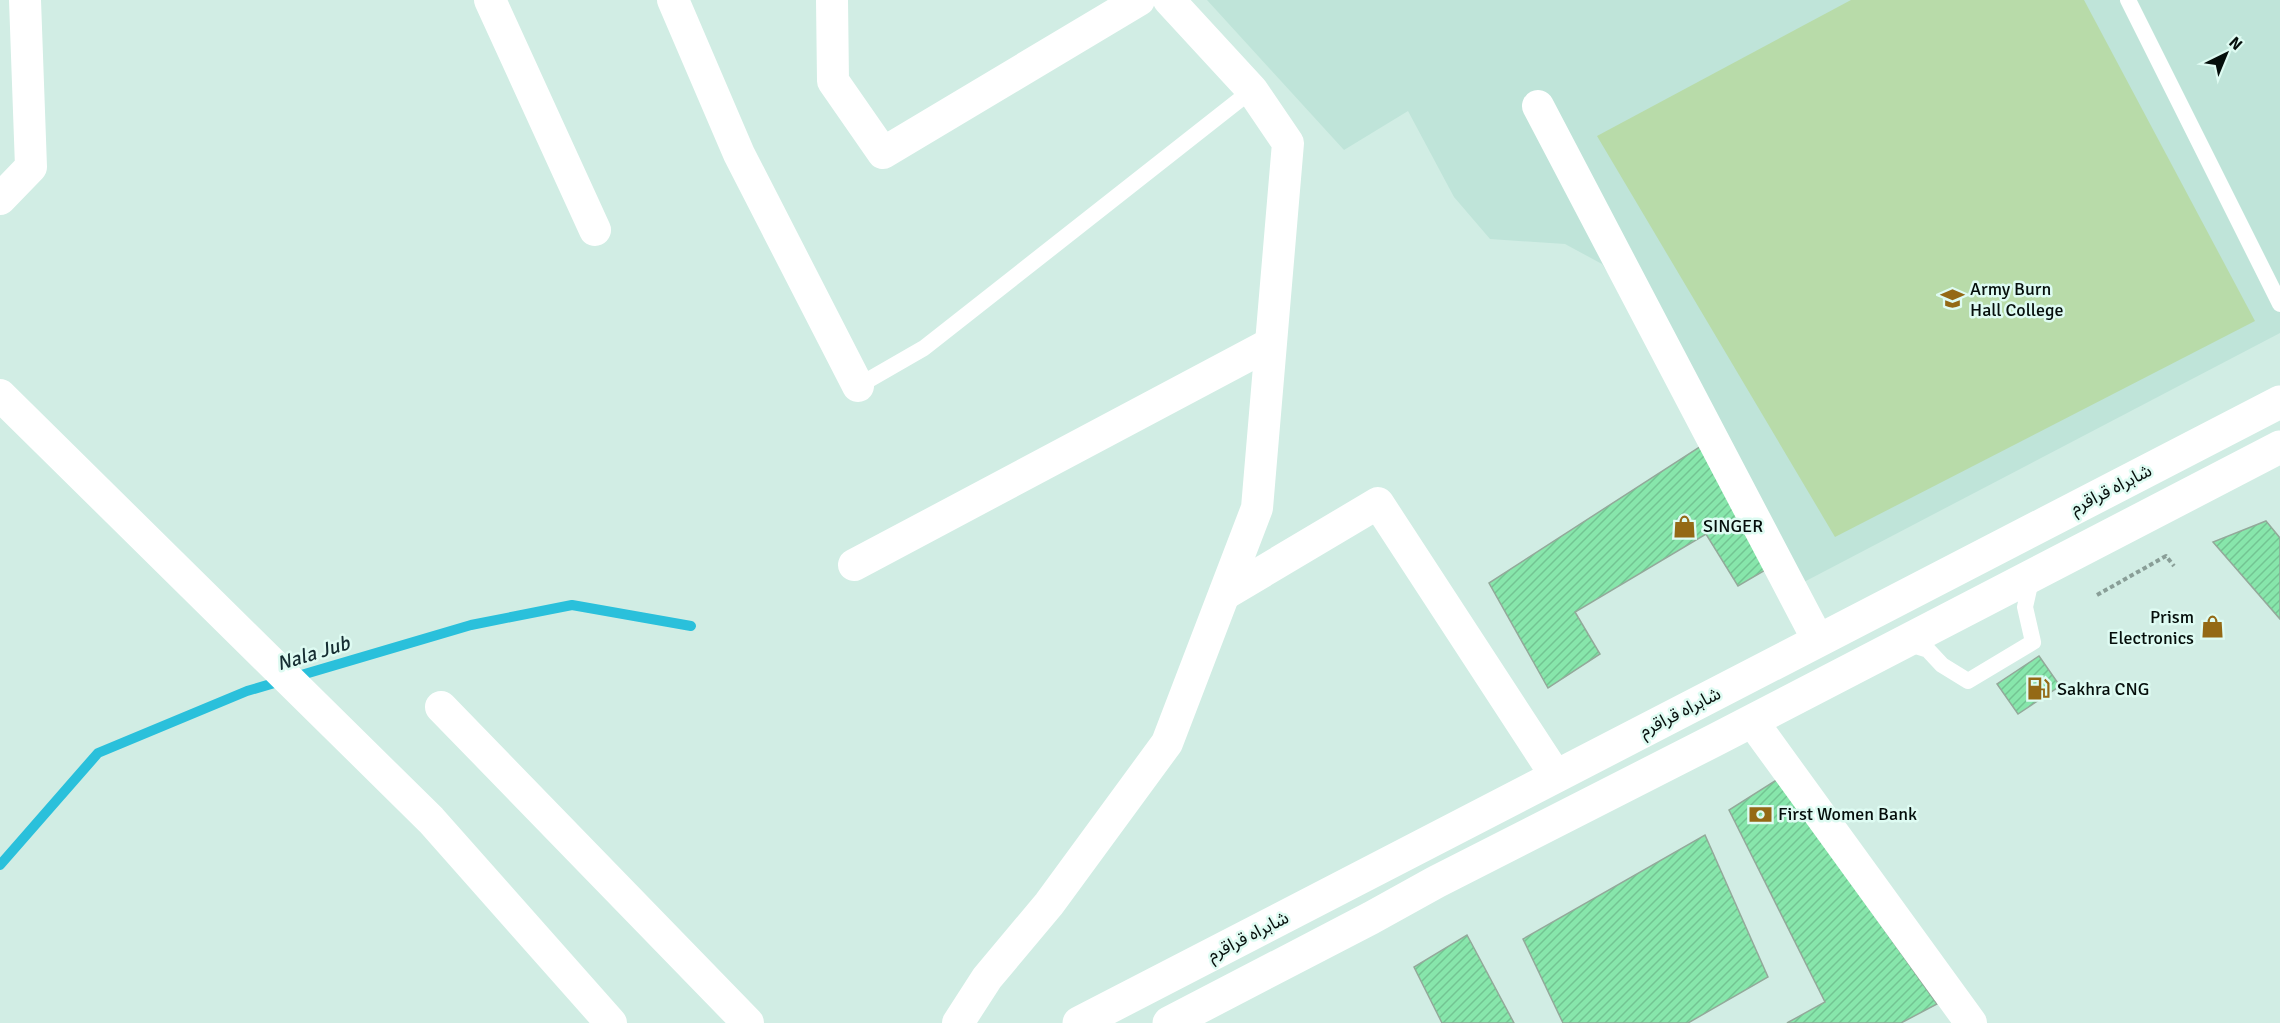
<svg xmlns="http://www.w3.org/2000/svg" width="2280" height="1023" viewBox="0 0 2280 1023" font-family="Signika,'Noto Sans Arabic',sans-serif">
<defs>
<pattern id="building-hatch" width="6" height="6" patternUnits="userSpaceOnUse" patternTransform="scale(1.5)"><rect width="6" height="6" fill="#87e6ab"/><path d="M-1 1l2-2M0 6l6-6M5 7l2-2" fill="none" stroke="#73c492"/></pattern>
</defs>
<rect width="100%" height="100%" fill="#d1ede4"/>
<!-- built -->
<polygon fill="#bfe4d9" points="1207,0 2280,0 2280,333 1804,582 1715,437 1602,264 1565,244 1490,239 1454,197 1408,111 1344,150"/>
<!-- pitch -->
<polygon fill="#b8dba9" points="1851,0 2084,0 2255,321 1835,537 1597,136"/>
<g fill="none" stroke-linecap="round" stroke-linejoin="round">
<!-- stream -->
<polyline stroke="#2ac0db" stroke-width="10" points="0,865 98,753 247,691 471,625 572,605 691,626"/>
</g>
<!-- building -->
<g fill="url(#building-hatch)" stroke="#93a99a" stroke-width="1.5">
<polygon points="1715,437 1789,556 1738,586 1706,534 1575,612 1600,654 1548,688 1489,583"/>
<polygon points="2266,521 2280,538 2280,619 2213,542"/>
<polygon points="2039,656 2060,686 2018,714 1997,684"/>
<polygon points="1778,779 1937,1004 1901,1023 1787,1023 1825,1002 1729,810"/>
<polygon points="1705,835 1768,977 1688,1023 1563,1023 1523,939"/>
<polygon points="1467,935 1514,1023 1442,1023 1414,967"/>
</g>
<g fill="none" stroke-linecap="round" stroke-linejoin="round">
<!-- path -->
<polyline stroke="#899e97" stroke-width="4" stroke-dasharray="4.5 3" stroke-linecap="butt" points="2097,595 2166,556 2174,566"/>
<!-- service -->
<g stroke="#fff" stroke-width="16">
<polyline points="2128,0 2280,304"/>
<polyline points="858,386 924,348 1252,90"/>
<polyline points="1906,643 1928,650 1942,665 1968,681 2033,642 2025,607 2032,576"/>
</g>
<!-- minor -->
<g stroke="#fff" stroke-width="32">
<polyline points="490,0 595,230"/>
<polyline points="673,0 739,154 858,386"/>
<polyline points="832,0 833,81 883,153 1139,0"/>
<polyline points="1538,106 1818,640"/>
<polyline points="0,199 31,167 25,0"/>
<polyline points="0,395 431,820 611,1023"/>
<polyline points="854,565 1270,344"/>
<polyline points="1225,594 1378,503 1556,776"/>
<polyline points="441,707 748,1023"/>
<polyline points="1752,721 1971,1023"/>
<polyline points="958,1023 987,978 1049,904 1167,743 1257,508 1288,143 1252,90 1169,0"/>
</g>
<!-- trunk -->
<g stroke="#fff" stroke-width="33">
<polyline points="1079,1023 2280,402"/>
<polyline points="1169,1023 1371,918 1436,882 1715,740 2280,447"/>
</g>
</g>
<!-- icons -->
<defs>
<symbol id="university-bare" viewBox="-9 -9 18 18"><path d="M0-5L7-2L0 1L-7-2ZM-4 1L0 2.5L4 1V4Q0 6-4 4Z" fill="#946915" stroke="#defbf2" stroke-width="2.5" paint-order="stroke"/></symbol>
<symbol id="shop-bare" viewBox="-9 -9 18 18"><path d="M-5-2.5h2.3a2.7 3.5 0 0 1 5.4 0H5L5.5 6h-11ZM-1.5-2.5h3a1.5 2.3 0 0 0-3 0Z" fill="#946915" stroke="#defbf2" stroke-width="2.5" paint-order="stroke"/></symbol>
<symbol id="fuel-bare" viewBox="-9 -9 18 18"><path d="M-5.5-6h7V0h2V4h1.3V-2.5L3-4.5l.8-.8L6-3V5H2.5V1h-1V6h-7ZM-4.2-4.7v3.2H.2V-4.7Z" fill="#946915" stroke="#defbf2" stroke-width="2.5" paint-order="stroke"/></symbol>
<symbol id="bank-bare" viewBox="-9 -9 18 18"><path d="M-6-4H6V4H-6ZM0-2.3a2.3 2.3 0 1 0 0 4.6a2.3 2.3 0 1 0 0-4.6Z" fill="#946915" stroke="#defbf2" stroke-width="2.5" paint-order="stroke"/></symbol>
</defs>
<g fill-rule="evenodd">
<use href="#university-bare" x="1936" y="282" width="33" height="33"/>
<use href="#shop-bare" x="1668" y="510" width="33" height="33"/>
<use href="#shop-bare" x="2196" y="610" width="33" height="33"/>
<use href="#fuel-bare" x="2022" y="672" width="33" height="33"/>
<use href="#bank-bare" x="1744" y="798" width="33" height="33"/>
</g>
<g text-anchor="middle" stroke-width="5" stroke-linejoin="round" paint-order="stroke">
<!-- poi labels -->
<g font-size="18" fill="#050e0b" stroke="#defbf2" text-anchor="start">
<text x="1970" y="295">Army Burn<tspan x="1970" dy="21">Hall College</tspan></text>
<text x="1703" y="532">SINGER</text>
<text x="2194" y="623" text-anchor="end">Prism<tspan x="2194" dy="21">Electronics</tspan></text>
<text x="2057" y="695">Sakhra CNG</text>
<text x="1778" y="820">First Women Bank</text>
</g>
<!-- street labels -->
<g font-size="18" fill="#050e0b" stroke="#defbf2">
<text transform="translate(2111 489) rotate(-27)" y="6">شاہراہ قراقرم</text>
<text transform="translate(1680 712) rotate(-27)" y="6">شاہراہ قراقرم</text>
<text transform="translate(1248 936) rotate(-27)" y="6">شاہراہ قراقرم</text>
</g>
<!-- water labels -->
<g font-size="20" font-style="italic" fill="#162d32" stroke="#defbf2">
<text transform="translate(313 653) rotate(-17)" y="7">Nala Jub</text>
</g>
</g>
<!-- north arrow -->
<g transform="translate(2226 54) rotate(43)" stroke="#defbf2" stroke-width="4.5" paint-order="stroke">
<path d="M0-4.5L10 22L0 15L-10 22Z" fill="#050e0b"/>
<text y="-9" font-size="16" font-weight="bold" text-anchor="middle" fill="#050e0b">N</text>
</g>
</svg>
